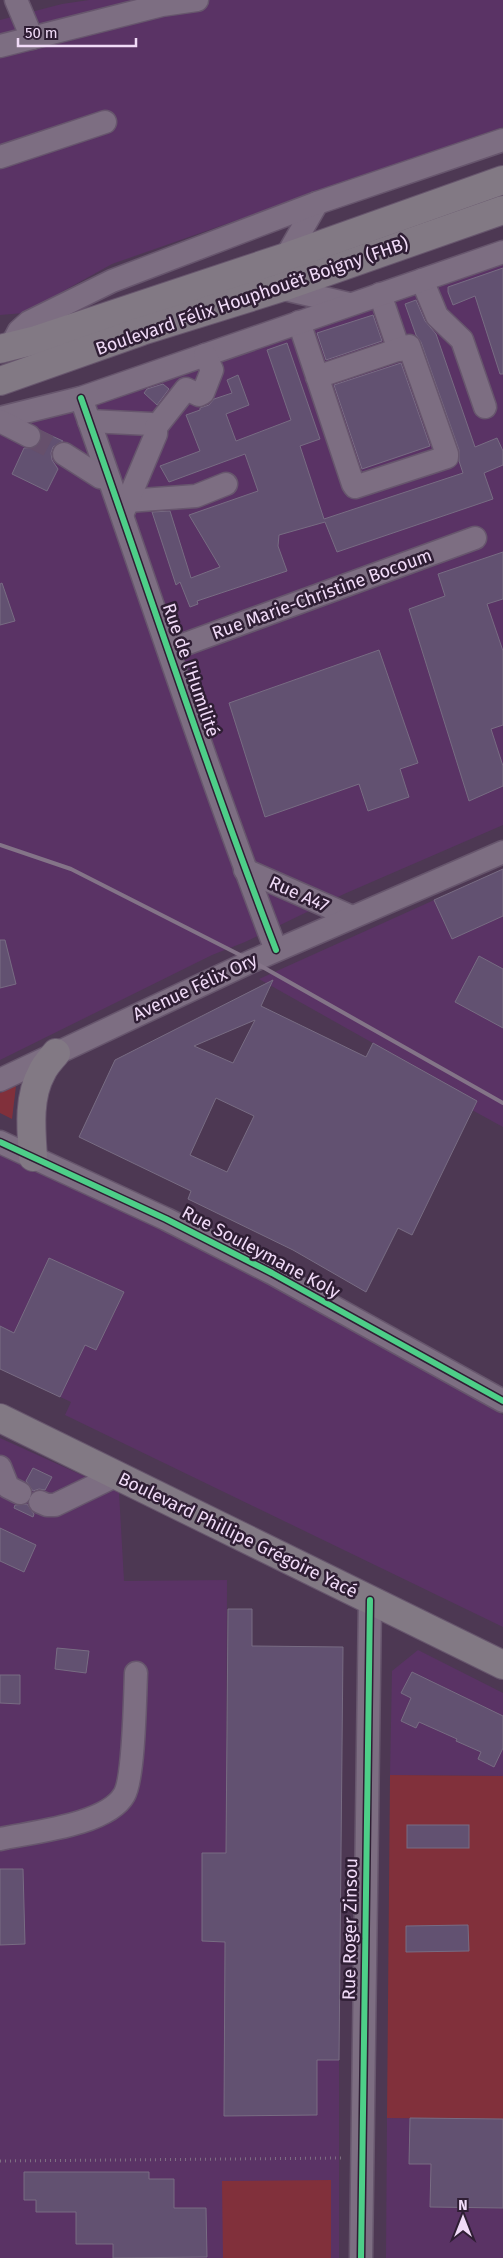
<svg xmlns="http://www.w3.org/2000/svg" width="503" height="2258" viewBox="0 0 503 2258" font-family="'Fira Sans',sans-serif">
<rect width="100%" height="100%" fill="#4d3853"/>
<!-- built -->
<g fill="#5a3365">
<polygon points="89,0 503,0 503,127 112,264 24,313 0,315 0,20 62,4"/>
<polygon points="503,243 503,825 344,894 245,942 212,955 0,1060 0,420"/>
<polygon points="503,869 503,1127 472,1110 476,1101 259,979"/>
<polygon points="0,1151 277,1285 503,1415 503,1627 65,1415 71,1402 0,1369"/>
<polygon points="0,1438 119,1492 124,1581 227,1580 226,1853 202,1854 202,1941 225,1942 224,2059 339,2060 339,2258 0,2258"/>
<polygon points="418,1650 503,1693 503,1776 390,1775 392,1671"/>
<polygon points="387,2118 503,2119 503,2258 386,2258"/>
</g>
<!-- green -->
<g fill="#81303b">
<polygon points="16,1086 12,1119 0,1113 0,1093"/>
<polygon points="390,1775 503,1776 503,2119 387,2118"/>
<polygon points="331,2180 331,2258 223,2258 222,2181"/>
</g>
<!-- building -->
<g fill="#625171" stroke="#786c83" fill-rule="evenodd">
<polygon points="503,268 503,374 500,374 475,296 453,305 448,292 448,287"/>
<polygon points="416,300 425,321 436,334 475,447 497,438 503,451 503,465 484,473 493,499 337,552 325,522 279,535 278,546 287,571 197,601 198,604 190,607 180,582 176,585 152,512 170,511 191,578 220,567 189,515 258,491 245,454 169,482 160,466 200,451 186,415 200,410 200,408 209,405 214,399 232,393 227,380 238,375 249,405 226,414 236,441 291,420 267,350 287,343 320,439 300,446 324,519 463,473 459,461 459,450 421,342 416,335 405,304"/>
<polygon points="373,315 382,341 326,360 317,333"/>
<polygon points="401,363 430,446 362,469 334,385"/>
<polygon points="163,384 169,389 157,405 144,393 147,389"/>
<polygon points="41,431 63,441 53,447 51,453 52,460 58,469 47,491 12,474 24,448 36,447 40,442"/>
<polygon points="503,552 503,599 487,604 503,651 503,725 491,729 503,766 503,786 469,801 409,609 445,596 438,574"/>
<polygon points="2,583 15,621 0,625 0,584"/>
<polygon points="379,650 418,763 400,769 409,797 368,811 359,784 265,817 229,703"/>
<polygon points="503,869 503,916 452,939 434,900"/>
<polygon points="0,940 5,940 16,984 0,988"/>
<polygon points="479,956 503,969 503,1028 455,1002"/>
<path d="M273,980L261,1006L366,1057L373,1043L477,1101L412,1235L398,1228L366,1292L293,1250L188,1199L191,1191L79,1137L115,1060ZM255,1020L233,1063L194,1046ZM216,1098L254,1116L227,1172L190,1155Z"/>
<polygon points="49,1258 124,1292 96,1350 85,1345 60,1397 0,1369 0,1326 14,1333"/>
<polygon points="33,1468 52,1477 45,1490 39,1489 33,1491 26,1481"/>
<polygon points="27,1504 34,1514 33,1517 14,1508 15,1505"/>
<polygon points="0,1528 36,1545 24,1572 0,1561"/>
<polygon points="228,1609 252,1609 252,1646 343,1647 339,2060 317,2060 317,2115 224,2116 225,1942 202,1941 202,1853 226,1853"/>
<polygon points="57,1648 89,1651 86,1673 55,1669"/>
<polygon points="412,1672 503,1716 503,1748 494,1767 478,1759 481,1752 456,1741 457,1739 419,1722 416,1728 401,1721 411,1698 401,1693"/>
<polygon points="0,1675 20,1675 20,1704 0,1703"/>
<rect x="407" y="1825" width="62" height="23"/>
<polygon points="0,1869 23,1869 25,1944 0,1945"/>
<polygon points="468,1925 469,1951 406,1952 406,1926"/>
<polygon points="410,2118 503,2119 503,2208 430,2207 431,2164 409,2164"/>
<polygon points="24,2172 149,2172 149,2179 174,2179 174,2208 206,2208 207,2257 113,2258 113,2244 76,2244 76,2212 36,2212 36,2200 24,2200"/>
</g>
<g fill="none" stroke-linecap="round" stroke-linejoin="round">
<!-- minor-tunnel -->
<polyline stroke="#66506c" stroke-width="22" stroke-dasharray="22 11" stroke-linecap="butt" points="29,436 64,454"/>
<defs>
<g id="minor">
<polyline points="16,0 32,38"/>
<polyline points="0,46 162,5 197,0"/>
<polyline points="0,157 105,122"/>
<polyline points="286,257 317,203"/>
<polyline points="422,280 437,316 462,340 485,407"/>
<polyline points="280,288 349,304"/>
<polyline points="380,294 399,350"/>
<polyline points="299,322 353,484 355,487 447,457 447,454 409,346 317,377"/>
<polyline points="11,346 19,331 29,322 112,281 317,203 503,140"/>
<path d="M81,398C146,582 206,768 276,950"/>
<polyline points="0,418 81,398 503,252"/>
<polyline points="0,421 29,436"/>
<polyline points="89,421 151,424 156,427"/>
<polyline points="64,454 100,477 109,479"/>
<polyline points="128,501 196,496 226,484"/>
<polyline points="122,515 156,434 156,427 186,389 199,395 203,393 212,370 205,355"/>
<polyline points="169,650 475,538"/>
<polyline points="245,870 352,917"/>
<polyline points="0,1080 252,961 503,852"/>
<polyline points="0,1142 166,1219 272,1273 503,1401"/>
<polyline points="0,1467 8,1487 20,1493"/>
<polyline points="40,1502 47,1505 55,1505 117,1475"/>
<path d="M0,1839C32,1832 107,1825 124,1795C134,1779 135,1696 136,1673"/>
<polyline points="361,2258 370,1600"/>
</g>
<g id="major">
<polyline points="0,349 36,340 286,257 503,180"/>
<polyline points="0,381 142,331 280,288 503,210"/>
<path d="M33,1157C31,1129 28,1097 42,1072C45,1065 51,1059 56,1053"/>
<polyline points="0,1418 503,1665"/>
</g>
</defs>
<!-- minor casing -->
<use href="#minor" stroke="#67566d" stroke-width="25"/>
<!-- major casing -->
<use href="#major" stroke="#67566d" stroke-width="30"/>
<!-- path -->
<polyline stroke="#7d6e81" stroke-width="3" stroke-dasharray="1 4" stroke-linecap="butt" points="0,2161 344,2158"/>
<!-- minor -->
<use href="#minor" stroke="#7d6e82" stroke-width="22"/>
<!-- major -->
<use href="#major" stroke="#827984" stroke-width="28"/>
<!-- rail -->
<polyline stroke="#847488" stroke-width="4" points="0,845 71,869 252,961 503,1103"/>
<defs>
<g id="cycleway">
<path d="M81,398C146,582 206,768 276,950"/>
<polyline points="0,1142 166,1219 272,1273 503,1401"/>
<polyline points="361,2258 370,1600"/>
</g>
</defs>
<!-- cycleway casing -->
<use href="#cycleway" stroke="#2f1e34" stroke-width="9"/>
<!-- cycleway -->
<use href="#cycleway" stroke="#4dcf88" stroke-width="6"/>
</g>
<g text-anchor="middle" stroke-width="5" stroke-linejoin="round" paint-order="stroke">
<!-- street labels -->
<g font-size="18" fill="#f1dbf8" stroke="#2f1e34">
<text transform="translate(252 296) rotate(-19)" y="6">Boulevard Félix Houphouët Boigny (FHB)</text>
<text transform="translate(322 594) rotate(-20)" y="6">Rue Marie-Christine Bocoum</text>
<text transform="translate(191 670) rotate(71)" y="6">Rue de l'Humilité</text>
<text transform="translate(299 894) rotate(24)" y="6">Rue A47</text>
<text transform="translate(195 987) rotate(-25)" y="6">Avenue Félix Ory</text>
<text transform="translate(261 1252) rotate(28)" y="6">Rue Souleymane Koly</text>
<text transform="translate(238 1535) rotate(26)" y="6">Boulevard Phillipe Grégoire Yacé</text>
<text transform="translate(350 1929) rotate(-89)" y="6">Rue Roger Zinsou</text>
</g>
</g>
<!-- north arrow -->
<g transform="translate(463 2218)" stroke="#2f1e34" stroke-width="4" paint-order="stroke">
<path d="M0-4L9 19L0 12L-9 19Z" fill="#f1dbf8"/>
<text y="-8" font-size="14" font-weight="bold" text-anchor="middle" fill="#f1dbf8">N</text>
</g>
<!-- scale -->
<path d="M18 38v8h118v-8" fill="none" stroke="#f1dbf8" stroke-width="2.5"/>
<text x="25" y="38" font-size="15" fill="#f1dbf8" stroke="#2f1e34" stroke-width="4" paint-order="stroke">50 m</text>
</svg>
